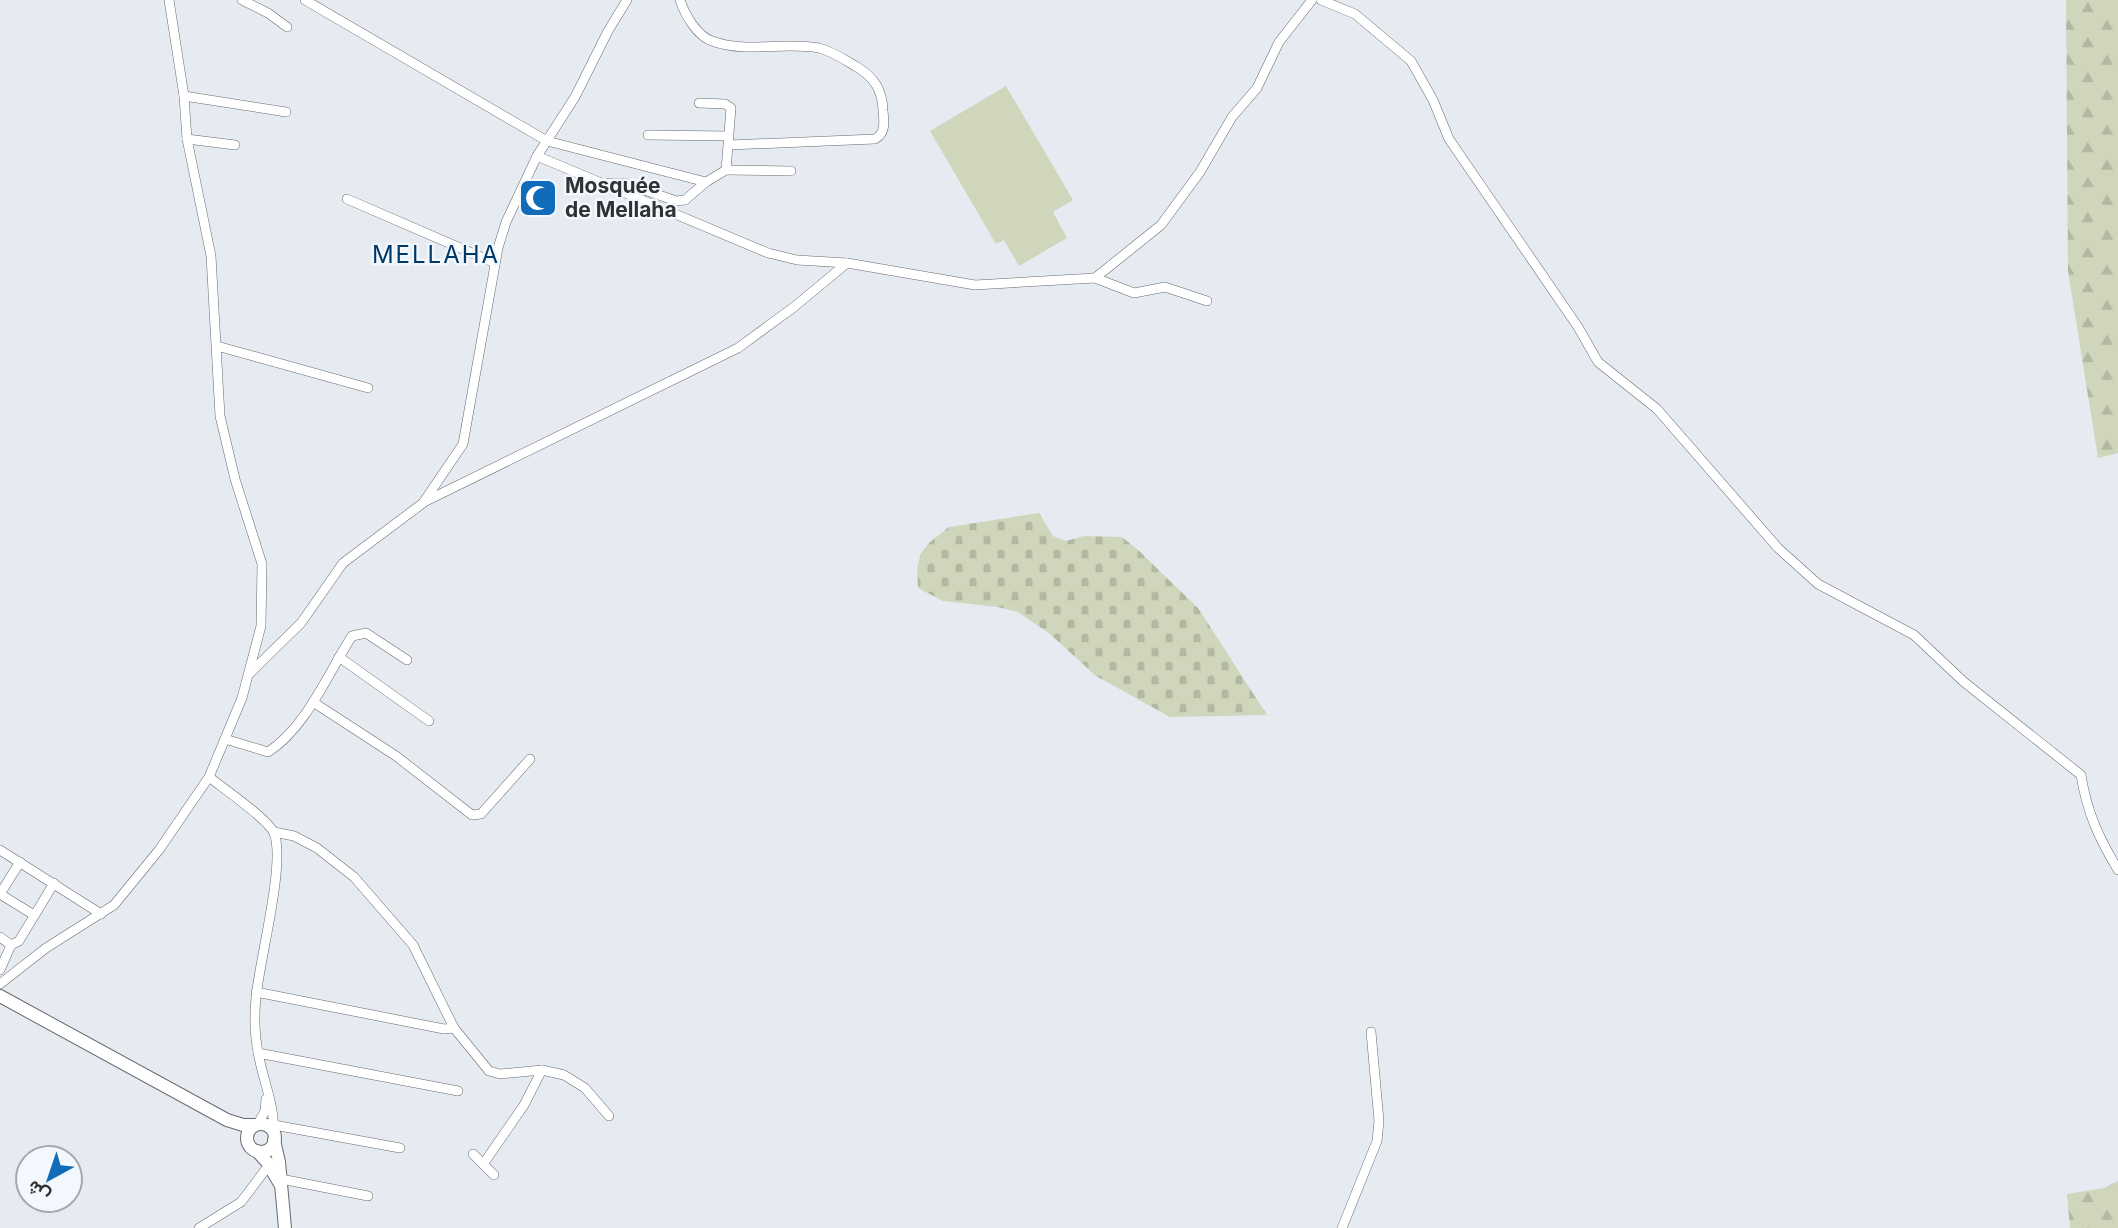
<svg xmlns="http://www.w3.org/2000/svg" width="2118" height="1228" viewBox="0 0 2118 1228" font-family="Inter,Vazirmatn,sans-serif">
<defs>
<pattern id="forest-firs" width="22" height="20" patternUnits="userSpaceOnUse" patternTransform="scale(1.75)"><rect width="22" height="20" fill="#d0d6bc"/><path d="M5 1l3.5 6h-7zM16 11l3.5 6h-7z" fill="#b3b8a2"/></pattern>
<pattern id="cemetery-stones" width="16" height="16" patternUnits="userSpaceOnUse" patternTransform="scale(1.75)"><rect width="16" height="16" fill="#d0d6bc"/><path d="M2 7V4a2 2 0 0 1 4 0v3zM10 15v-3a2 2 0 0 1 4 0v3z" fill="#b3b8a2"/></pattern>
</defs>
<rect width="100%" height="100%" fill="#e6eaf1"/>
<!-- grass -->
<polygon fill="#d0d6bc" points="1006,86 1073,200 1053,212 1067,238 1019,266 1004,240 996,244 930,131"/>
<!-- forest -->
<g fill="url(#forest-firs)">
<polygon points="2066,0 2118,0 2118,453 2098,458 2068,271"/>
<polygon points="2118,1181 2118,1228 2070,1228 2067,1194 2104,1188"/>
</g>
<!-- cemetery -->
<polygon fill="url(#cemetery-stones)" points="1039,513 1053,536 1066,541 1084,536 1122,537 1138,550 1198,608 1267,715 1170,717 1096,676 1050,634 1018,612 998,607 943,601 918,588 917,569 921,553 930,542 949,527"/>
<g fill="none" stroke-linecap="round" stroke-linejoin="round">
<defs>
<g id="street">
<polyline points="242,0 268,13 287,27"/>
<polyline points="305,0 547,141 706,182"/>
<path d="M680,0C685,15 697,36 712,41C747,54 783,41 819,48C832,51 845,60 857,67C875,78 882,90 883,110C884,122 886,133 875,139L729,145"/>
<path d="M1321,0L1355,14L1411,61L1433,100L1449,139L1578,327L1598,362L1657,409L1778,548L1818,584L1914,635L1964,682L2081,775C2087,813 2099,838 2118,870"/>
<polyline points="184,96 286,112"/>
<polyline points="648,135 729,136"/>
<polyline points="187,139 235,145"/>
<polyline points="537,156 768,253 797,260 847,263 975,285 1095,278 1134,293 1165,287 1207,301"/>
<polyline points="726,170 791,171"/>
<polyline points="609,183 625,183 676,201 685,200 706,182 726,170 731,108 725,104 699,103"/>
<polyline points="347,199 495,263"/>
<polyline points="1095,278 1161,225 1200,172 1232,117 1257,88 1279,42 1312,0"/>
<polyline points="217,346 368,388"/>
<polyline points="424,502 738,348 794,307 847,263"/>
<polyline points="339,657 429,721"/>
<polyline points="249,674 301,623 343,563 423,503 463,444 498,248 506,222 537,156 575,97 608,31 627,0"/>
<polyline points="313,702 396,756 472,815 481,814 530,759"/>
<path d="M225,739L268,752C306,728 328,673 352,636L366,633L407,660"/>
<path d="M209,777C223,788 268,819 274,833C286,863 259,961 256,998C254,1017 255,1039 259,1057C263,1079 276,1111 273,1131"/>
<polyline points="274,832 294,836 317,848 354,877 413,945 454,1028 489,1071 500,1074 542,1070 564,1075 585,1088 609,1116"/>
<polyline points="0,850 101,914"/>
<polyline points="0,894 34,915"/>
<polyline points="0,894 20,862"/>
<polyline points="0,937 11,945 19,941 54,883"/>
<polyline points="0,970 11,945"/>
<polyline points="0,984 46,948 114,905 159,850 209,777 242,698 261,626 262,564 235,479 220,416 211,256 187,139 184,96 169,0"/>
<polyline points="256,992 444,1029 454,1028"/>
<polyline points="258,1053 458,1091"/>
<polyline points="258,1124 265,1111 266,1099"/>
<polyline points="274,1125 400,1148"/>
<polyline points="473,1154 494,1175"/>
<polyline points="484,1163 524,1105 542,1070"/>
<polyline points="281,1179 368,1196"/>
<polyline points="199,1228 241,1202 269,1165"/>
<polyline points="1342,1228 1377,1141 1379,1121 1371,1032"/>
</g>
<g id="secondary">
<polyline points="0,996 227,1120 243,1125 254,1125"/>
<circle cx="261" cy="1138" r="14"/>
<polyline points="274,1140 279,1162 285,1228"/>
<polyline points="257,1151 267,1162 280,1184"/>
</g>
</defs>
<!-- street casing -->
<use href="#street" stroke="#666a70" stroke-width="10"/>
<!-- secondary casing -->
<use href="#secondary" stroke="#666a70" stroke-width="14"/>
<!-- street -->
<use href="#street" stroke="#fff" stroke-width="9"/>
<!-- secondary -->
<use href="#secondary" stroke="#fff" stroke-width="12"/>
</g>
<!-- icons -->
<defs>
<symbol id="mosque-square" viewBox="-11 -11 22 22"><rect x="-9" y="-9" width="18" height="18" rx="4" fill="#106bb8" stroke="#f3f8fe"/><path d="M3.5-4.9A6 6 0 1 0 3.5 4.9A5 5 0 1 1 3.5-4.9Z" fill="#fff"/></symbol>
</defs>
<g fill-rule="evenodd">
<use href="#mosque-square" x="516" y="176" width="44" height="44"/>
</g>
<g text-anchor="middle" stroke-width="5" stroke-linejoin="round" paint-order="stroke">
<!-- poi labels -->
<g font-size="21" font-weight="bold" fill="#303134" stroke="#f3f8fe" text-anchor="start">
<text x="565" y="193">Mosquée<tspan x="565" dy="24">de Mellaha</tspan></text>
</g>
<!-- quarter labels -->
<g font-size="24" letter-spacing="2" fill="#003868" stroke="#f3f8fe">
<text x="436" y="263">MELLAHA</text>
</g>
</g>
<!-- north arrow -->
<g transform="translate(49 1179) rotate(220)"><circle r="33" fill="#f3f8fe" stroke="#a5a8ad" stroke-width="2"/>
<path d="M0-5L12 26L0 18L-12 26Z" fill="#106bb8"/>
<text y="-10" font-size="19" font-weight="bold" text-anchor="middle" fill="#303134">ش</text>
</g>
</svg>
